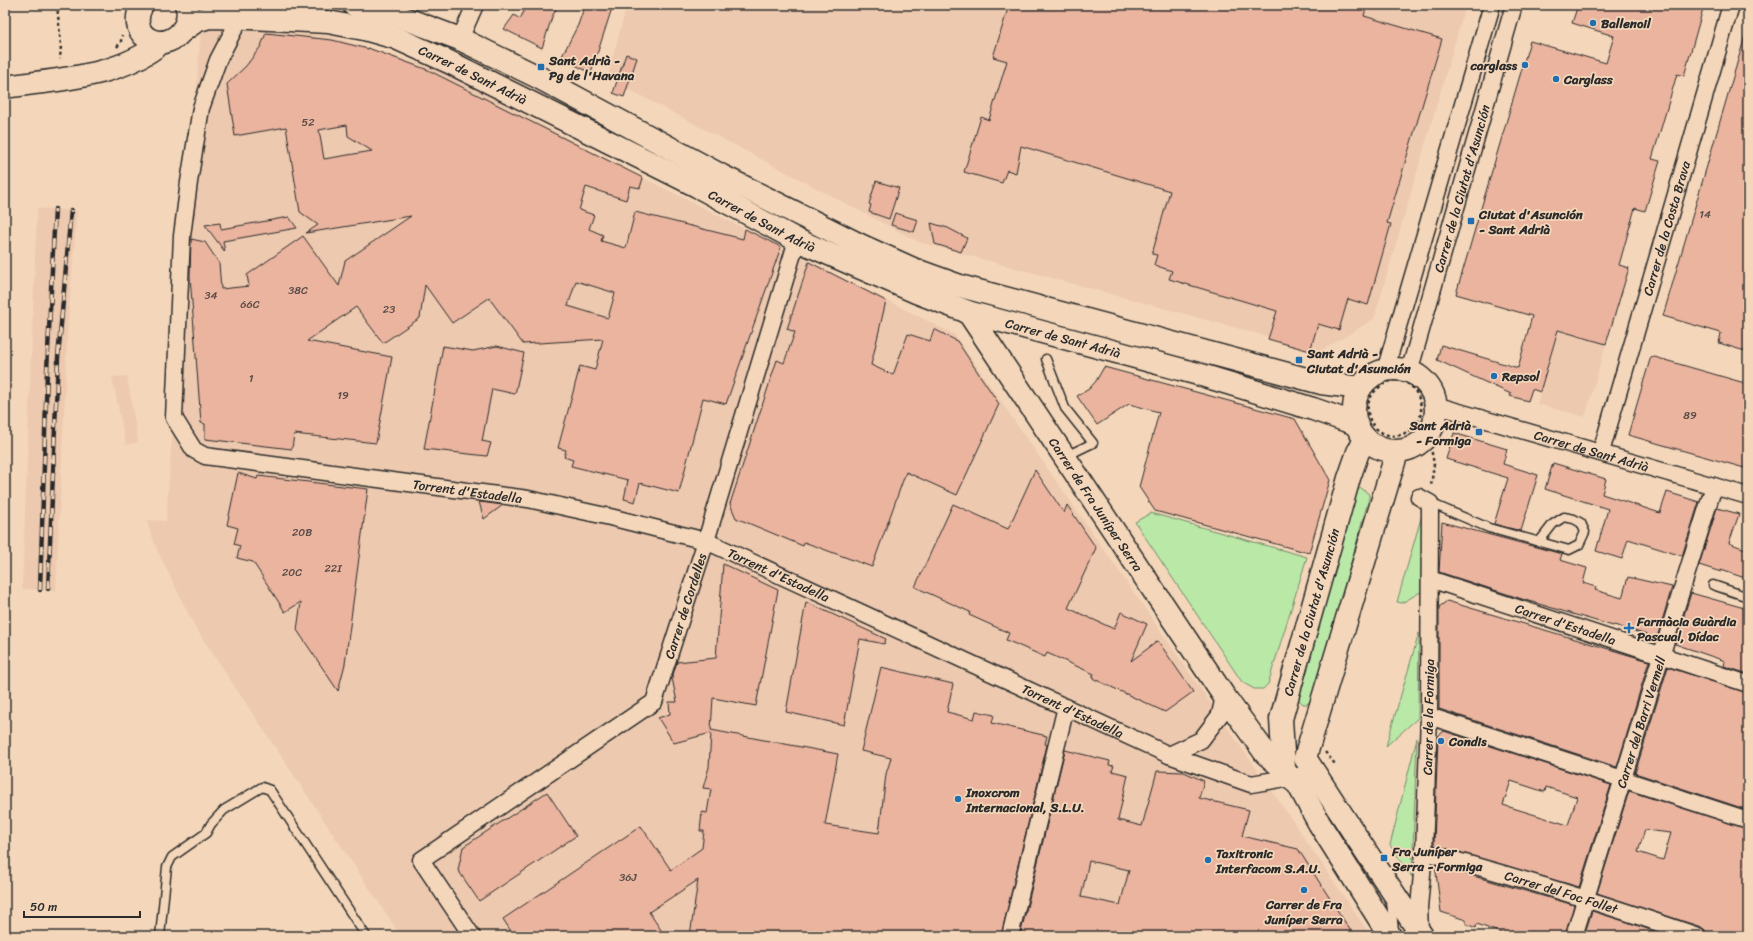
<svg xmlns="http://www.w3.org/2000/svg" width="1753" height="941" viewBox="0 0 1753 941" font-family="Sriracha,sans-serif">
<rect width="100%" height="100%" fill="#f4d7ba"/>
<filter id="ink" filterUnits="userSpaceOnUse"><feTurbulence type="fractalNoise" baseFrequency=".025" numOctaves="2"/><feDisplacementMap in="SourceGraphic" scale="8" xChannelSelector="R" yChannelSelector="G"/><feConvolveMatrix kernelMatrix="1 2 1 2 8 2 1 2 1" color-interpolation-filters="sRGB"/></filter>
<g filter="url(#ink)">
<!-- built -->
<g fill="#edc9af">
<polygon points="627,5 1466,5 1374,319 1321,351 919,242 607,78"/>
<polygon points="201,26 331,36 440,70 614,163 954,334 1290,817 1371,936 401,936 195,627 158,552 146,520 166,521"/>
<polygon points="37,208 77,211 68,323 56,591 22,589"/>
<polygon points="1558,330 1606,344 1585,417 1537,404"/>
<polygon points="127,376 138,442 126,445 112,377"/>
</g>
<!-- green -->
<g fill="#bae8a7" stroke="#728a69">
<polygon points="1361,488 1369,494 1369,498 1313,698 1307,704 1303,704 1297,698 1357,490"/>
<polygon points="1151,513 1307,557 1268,684 1263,689 1254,689 1242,682 1135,522"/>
<polygon points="1421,518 1424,518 1422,591 1402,603 1397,602"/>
<polygon points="1419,633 1418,718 1386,746"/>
<polygon points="1417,738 1412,877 1390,845"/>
</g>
<!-- building -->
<g fill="#eab49f" stroke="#2b2b2b" fill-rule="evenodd">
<polygon points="527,5 558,5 552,17 542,48 504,29 514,15 520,19"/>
<polygon points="585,5 613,5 591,73 561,58 578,25"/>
<polygon points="1009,5 1367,5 1364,16 1442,39 1387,223 1391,224 1368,305 1348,299 1339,330 1318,324 1310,351 1268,339 1277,311 1169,279 1172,271 1154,265 1157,255 1152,254 1170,191 1021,146 1016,173 1007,170 1002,183 964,172 981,117 989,120 1007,61 993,57"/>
<polygon points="1578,5 1704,5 1684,76 1677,74 1652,159 1660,161 1645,211 1635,208 1619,265 1629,268 1606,344 1558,330 1540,392 1532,389 1528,401 1510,396 1511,394 1437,360 1441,345 1518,368 1532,316 1456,294 1530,41 1606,63 1614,36 1572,23"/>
<path d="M266,33L332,40L368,49V48L428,70L643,178L640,188L630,186L626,200L586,187L579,210L594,215L589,229L603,235L601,241L626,248L635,212L743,239L745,229L781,247L726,404L703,398L679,493L640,483L635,502L624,499L628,480L571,466L573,460L564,457L566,450L558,448L580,366L595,370L603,339L523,344L489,298L452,323L425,285L420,318L383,343L356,307L307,341L392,357L376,443L294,434L292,449L205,439V424L201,423L190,276L191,239L205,242L219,263L221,289L249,286L247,275L303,236L339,286L345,261L411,216L306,233L318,225L300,212L286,127L235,136L227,84L246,66L261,46ZM347,125L348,136L372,151L324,159L319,130ZM576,281L615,293L608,318L568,306Z"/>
<polygon points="1745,36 1748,36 1748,352 1719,343 1721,333 1663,316"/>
<polygon points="626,54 637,58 624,97 613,93"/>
<polygon points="876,181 899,188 889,219 869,212 871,205 869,204"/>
<polygon points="895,213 918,220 914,232 891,225"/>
<polygon points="289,217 297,228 223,241 225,252 205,225 220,223 221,229"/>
<polygon points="931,223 948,228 967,238 961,252 935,244"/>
<polygon points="809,262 886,301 871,365 893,375 908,334 930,341 934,329 957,341 999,404 957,495 906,472 872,567 804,542 803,546 736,518 730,504 777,360 784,363 795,332 787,329"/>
<polygon points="443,346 473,351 497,346 524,353 515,394 492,389 482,441 491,443 487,456 424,449"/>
<polygon points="1651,356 1748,384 1748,469 1628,435"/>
<polygon points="1104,367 1295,419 1330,480 1309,553 1155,511 1139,487 1159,412 1129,404 1097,425 1077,396 1089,389 1096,381"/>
<polygon points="1454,433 1507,449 1503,464 1538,475 1521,531 1494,524 1508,478 1446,459"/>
<polygon points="1553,463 1606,479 1602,494 1660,513 1667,492 1699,502 1682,556 1628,539 1622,559 1596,551 1608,509 1545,489"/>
<polygon points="1035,470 1064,513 1067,505 1096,548 1068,608 1114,629 1121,612 1147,624 1131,661 1158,641 1193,692 1165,712 1092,678 1094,674 1047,653 1045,657 1006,640 1009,633 969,615 970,612 915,587 953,504 1008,529"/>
<polygon points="238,473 257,479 258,476 368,489 345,664 338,691 297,630 301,602 285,612 253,562 237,558 240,546 234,544 238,528 227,525"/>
<polygon points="479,502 488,503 503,505 484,519"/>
<polygon points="1717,508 1739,514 1729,543 1748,550 1748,579 1721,570 1721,572 1699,565"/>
<polygon points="1442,522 1562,554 1560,560 1587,568 1583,583 1596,587 1595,590 1622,598 1628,577 1672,587 1657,638 1614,625 1613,626 1522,599 1439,572"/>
<polygon points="723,564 778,590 756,706 713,698 711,730 838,754 825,825 879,833 886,774 891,758 861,751 881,667 953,684 947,712 974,719 976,711 994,715 992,723 1047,736 1045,744 1047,745 1001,936 690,936 698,880 649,912 665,936 514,936 503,919 641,826 671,870 702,848 704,831 700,831 702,812 707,813 711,789 703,788 709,767 711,733 674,743 658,718 670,714 669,702 677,702 672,678 677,662 716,658"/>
<polygon points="1691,593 1748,609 1748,674 1724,666 1725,661 1675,644"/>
<polygon points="1447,601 1649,661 1617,767 1439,709 1439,607"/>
<polygon points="806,602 886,639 884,644 860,639 844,725 786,712"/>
<polygon points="1668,667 1748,693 1748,810 1635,773"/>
<path d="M1444,731L1611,785L1579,887L1434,845L1438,736ZM1511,781L1545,792L1546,787L1577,797L1568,825L1503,805Z"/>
<path d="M1065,750L1110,761L1109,765L1114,766L1112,771L1128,775L1118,820L1142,826L1157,771L1184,772L1204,781L1199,798L1249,810L1242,836L1298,849L1354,936H1020ZM1089,861L1129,870L1120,905L1081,897Z"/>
<path d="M1629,791L1748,829V936H1707L1705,930L1701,927L1597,893ZM1645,830L1671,833L1663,860L1638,852Z"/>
<polygon points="547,792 576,836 479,901 458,870 463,847"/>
<polygon points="1435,865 1574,905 1565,936 1509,936 1477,924 1476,928 1466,924 1466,920 1441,912"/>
<polygon points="1592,911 1627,922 1668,936 1584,936"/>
</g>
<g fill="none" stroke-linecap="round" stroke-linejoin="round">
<defs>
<g id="lane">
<polyline points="1046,359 1065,408 1093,443 1066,456"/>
<polyline points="1430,503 1489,528 1569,550 1579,545 1585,532 1581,523 1574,519 1564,517 1553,524 1539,542"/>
<polyline points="1713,585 1748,597"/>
<polyline points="1391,901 1394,931"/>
<polyline points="160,936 167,867 172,857 206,833 211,824 224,810 262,787 270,790 366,936"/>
</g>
<g id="street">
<path id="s1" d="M240,18L218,60L201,108L189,182L182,236L174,418L194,450L205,456L528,499L610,517L706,541L1169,755L1251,784L1298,776"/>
<polyline points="460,39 475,5"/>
<polyline points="1385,371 1492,5"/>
<path id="s2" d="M1409,372L1514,5"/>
<path id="s3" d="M1435,405L1748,496"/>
<path id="s4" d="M1601,452L1731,5"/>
<polyline points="1419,497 1430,503 1429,716 1424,852 1419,907 1420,932"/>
<path id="s5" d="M1430,579L1748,684"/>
<polyline points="1429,716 1748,820"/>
<polyline points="1169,755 1201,740 1220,715 1224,696"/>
<path id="s6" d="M1424,852C1516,876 1607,905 1698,936"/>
<path id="s7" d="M472,936L421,860L654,702L706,541L797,240"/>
<polyline points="1010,936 1066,707"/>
<path id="s8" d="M1574,936L1714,486"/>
</g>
<g id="secondary">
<path d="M142,5C124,39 168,57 185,26C188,19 189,12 186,5"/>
<polyline points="354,5 401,17 460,39 538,77 722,176 862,246 913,269 960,286 1321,383 1360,388"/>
<path id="s9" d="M182,31L196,21L209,17L251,18L328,22L364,29L396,38L449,62L697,186L797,240L916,292L968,312L1198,374L1313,409L1356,424"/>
<path d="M5,87C58,79 119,78 162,42"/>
<path id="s10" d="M968,312L1224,696L1266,754L1284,769"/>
<circle cx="1395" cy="410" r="41"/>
<polyline points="1366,439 1358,452 1349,478 1281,719 1284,769 1289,777 1298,784 1319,823 1390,936"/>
<polyline points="1397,452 1305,758 1361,844 1422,936"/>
</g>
</defs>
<!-- lane casing -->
<use href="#lane" stroke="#2b2b2b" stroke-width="11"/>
<!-- street casing -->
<use href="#street" stroke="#2b2b2b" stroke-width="19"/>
<!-- secondary casing -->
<use href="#secondary" stroke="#2b2b2b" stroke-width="25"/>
<!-- path -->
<g stroke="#2b2b2b" stroke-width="2.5" stroke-dasharray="3 3" stroke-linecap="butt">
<polyline points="57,5 61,45 60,59"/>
<polyline points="117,47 121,41 122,35"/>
<path d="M1395,380C1400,381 1406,382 1410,385C1419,393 1425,410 1418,421C1393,458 1348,417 1377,389C1383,384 1388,381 1395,380Z"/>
<polyline points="1412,442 1431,448 1434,464 1431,486"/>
<polyline points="1325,752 1335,764"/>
</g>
<!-- lane -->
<use href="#lane" stroke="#f4d7ba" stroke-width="8"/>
<!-- street -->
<use href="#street" stroke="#f4d7ba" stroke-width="16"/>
<!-- secondary -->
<use href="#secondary" stroke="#f4d7ba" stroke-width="22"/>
<defs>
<g id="rail">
<polyline points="48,589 58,358 71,210"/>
<polyline points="40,590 47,371 55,209"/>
</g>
</defs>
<!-- rail casing -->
<use href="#rail" stroke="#2b2b2b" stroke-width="4.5"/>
<!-- rail -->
<use href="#rail" stroke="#f4d7ba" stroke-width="3" stroke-dasharray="9" stroke-linecap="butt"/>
</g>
</g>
<!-- markers -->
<g fill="#1f6fb2" stroke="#f4d7ba" stroke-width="1.5">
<circle cx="1593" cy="23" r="4"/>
<circle cx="1525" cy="65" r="4"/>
<rect x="537" y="63" width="8" height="8" rx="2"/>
<circle cx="1556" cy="79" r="4"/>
<rect x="1467" y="217" width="8" height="8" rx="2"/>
<rect x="1295" y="356" width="8" height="8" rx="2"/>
<circle cx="1494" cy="376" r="4"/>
<rect x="1475" y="428" width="8" height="8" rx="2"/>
<path d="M1627 622h4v4h4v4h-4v4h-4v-4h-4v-4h4z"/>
<circle cx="1441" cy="741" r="4"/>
<circle cx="958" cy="799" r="4"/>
<rect x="1380" y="854" width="8" height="8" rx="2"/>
<circle cx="1208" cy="860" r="4"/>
<circle cx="1304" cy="890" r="4"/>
</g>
<g text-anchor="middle" stroke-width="3.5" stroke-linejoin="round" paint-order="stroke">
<!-- number labels -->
<g font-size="11" fill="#5b4d48">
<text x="308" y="126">52</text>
<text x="1705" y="218">14</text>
<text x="298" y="294">38C</text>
<text x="211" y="299">34</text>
<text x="250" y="308">66C</text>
<text x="389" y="313">23</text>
<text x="251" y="382">1</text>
<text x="343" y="399">19</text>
<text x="1690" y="419">89</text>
<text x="302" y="536">20B</text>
<text x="333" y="572">22I</text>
<text x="292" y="576">20C</text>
<text x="628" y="881">36J</text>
</g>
<!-- poi labels -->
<g font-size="13" font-weight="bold" fill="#2b2b2b" stroke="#f4d7ba" text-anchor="start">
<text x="1601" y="28">Ballenoil</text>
<text x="549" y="65">Sant Adrià -<tspan x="549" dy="15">Pg de l'Havana</tspan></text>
<text x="1517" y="70" text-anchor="end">carglass</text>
<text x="1564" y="84">Carglass</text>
<text x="1479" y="219">Ciutat d'Asunción<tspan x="1479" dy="15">- Sant Adrià</tspan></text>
<text x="1307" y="358">Sant Adrià -<tspan x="1307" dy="15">Ciutat d'Asunción</tspan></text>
<text x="1502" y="381">Repsol</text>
<text x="1471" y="430" text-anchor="end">Sant Adrià<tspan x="1471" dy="15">- Formiga</tspan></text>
<text x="1637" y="626">Farmàcia Guàrdia<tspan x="1637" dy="15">Pascual, Dídac</tspan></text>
<text x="1449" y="746">Condis</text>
<text x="966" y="797">Inoxcrom<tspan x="966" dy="15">Internacional, S.L.U.</tspan></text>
<text x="1392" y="856">Fra Juníper<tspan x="1392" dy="15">Serra - Formiga</tspan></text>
<text x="1216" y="858">Taxitronic<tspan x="1216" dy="15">Interfacom S.A.U.</tspan></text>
<text x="1304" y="909" text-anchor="middle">Carrer de Fra<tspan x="1304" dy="15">Juníper Serra</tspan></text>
</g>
<!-- street labels -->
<g font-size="13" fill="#2b2b2b" stroke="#f4d7ba">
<text dy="5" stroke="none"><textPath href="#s9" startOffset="305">Carrer de Sant Adrià</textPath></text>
<text dy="5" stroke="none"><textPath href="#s2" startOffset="191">Carrer de la Ciutat d'Asunción</textPath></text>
<text dy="5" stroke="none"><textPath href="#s9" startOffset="629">Carrer de Sant Adrià</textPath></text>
<text dy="5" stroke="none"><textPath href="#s4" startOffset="233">Carrer de la Costa Brava</textPath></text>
<text dy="5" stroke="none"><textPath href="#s9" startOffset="953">Carrer de Sant Adrià</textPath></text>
<text dy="5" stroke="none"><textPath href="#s3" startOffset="163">Carrer de Sant Adrià</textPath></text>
<text dy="5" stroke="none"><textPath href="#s1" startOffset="725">Torrent d'Estadella</textPath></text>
<text dy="5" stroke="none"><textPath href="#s10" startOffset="231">Carrer de Fra Juníper Serra</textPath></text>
<text dy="5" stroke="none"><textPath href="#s1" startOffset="1049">Torrent d'Estadella</textPath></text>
<text dy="5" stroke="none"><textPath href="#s7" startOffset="474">Carrer de Cordelles</textPath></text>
<text transform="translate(1311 612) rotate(-74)" y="5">Carrer de la Ciutat d'Asunción</text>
<text dy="5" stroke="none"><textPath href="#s5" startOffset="143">Carrer d'Estadella</textPath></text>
<text dy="5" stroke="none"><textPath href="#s1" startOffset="1373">Torrent d'Estadella</textPath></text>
<text transform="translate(1428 717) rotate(-89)" y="5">Carrer de la Formiga</text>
<text dy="5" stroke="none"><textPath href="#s8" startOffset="224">Carrer del Barri Vermell</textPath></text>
<text dy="5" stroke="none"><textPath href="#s6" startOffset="143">Carrer del Foc Follet</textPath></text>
</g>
</g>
<!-- margin -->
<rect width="1753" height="941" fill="none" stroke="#f4d7ba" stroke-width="20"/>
<rect x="10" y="10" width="1733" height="921" fill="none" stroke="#2b2b2b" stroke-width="1.5" filter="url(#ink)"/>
<!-- scale -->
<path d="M24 911v6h116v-6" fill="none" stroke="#2b2b2b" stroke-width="2"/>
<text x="30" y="911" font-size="12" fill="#2b2b2b" stroke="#f4d7ba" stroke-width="3" paint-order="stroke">50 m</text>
</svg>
